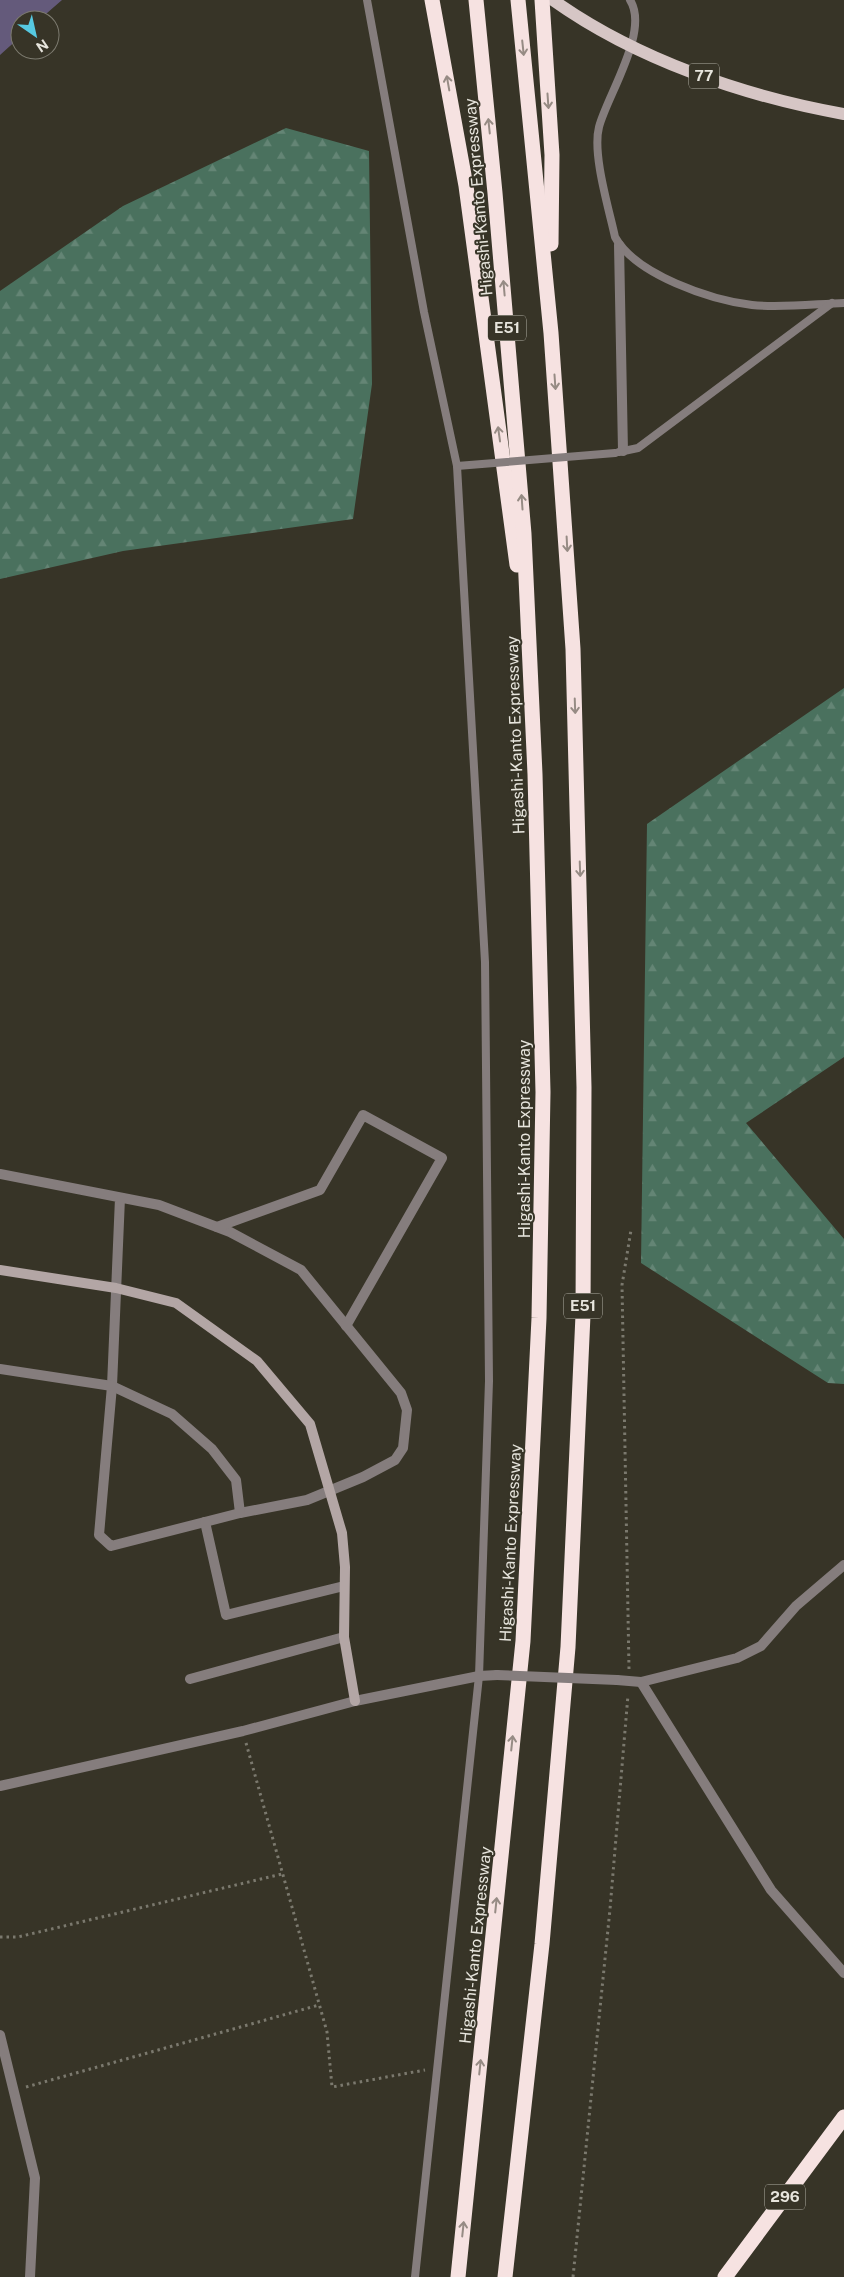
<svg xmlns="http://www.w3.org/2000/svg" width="844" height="2277" viewBox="0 0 844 2277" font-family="'Public Sans',sans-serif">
<defs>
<pattern id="forest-firs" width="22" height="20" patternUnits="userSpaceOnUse" patternTransform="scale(1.25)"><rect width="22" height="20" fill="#4a715e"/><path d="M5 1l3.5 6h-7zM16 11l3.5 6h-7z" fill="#648575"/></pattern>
</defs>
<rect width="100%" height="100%" fill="#373427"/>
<!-- forest -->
<g fill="url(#forest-firs)">
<polygon points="286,128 369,151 372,384 353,519 123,551 0,579 0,291 123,206"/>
<polygon points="844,688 844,1057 746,1123 844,1239 844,1384 828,1383 641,1263 647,824"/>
</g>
<!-- building -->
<polygon fill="#645a7b" points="0,0 62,0 39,20 20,20 20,37 0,55"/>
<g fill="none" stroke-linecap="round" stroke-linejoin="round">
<!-- path -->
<g stroke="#7b796e" stroke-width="3" stroke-dasharray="2.5 4" stroke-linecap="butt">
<polyline points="629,1669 622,1285 631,1230"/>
<polyline points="246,1743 327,2032 332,2087 425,2070"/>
<polyline points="0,1937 18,1937 282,1874"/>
<polyline points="26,2087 319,2005"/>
<polyline points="573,2277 610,1909 628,1695"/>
</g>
<!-- lane -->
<g stroke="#857d7d" stroke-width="8">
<polyline points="367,0 424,312 457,466 485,962 489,1381 479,1676 415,2277"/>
<path d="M630,0C650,31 607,96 599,127C592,154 609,209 615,237C636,275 711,300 752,305C780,308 815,304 844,303"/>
<polyline points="619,452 638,448 832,303"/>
</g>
<!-- street -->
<g stroke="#857d7d" stroke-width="10">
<polyline points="619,245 623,451"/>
<polyline points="0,1174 159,1205 230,1232 301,1270 401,1393 407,1410 403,1448 395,1460 363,1477 307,1500 240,1513 111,1546 99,1535 112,1386 120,1198"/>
<polyline points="217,1227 320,1190 363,1115 442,1158 346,1326"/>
<polyline points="0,1369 112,1386 172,1414 212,1449 236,1480 240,1513"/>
<polyline points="205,1522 226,1615 344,1586"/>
<polyline points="190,1679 344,1637"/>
<polyline points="617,1680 641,1682 737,1658 761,1646 796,1606 844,1565"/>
<polyline points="641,1682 771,1890 844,1973"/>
<polyline points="0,1786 243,1731 355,1701 479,1676 497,1675"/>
<polyline points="0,2035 35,2178 30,2277"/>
</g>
<!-- secondary -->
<polyline stroke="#b3a6a5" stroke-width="10" points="0,1270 116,1288 176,1303 257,1361 310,1424 342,1533 345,1567 344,1637 355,1701"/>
<!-- primary -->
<path stroke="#d6c6c5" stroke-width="12" d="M553,0C636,59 743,96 844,114"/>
<!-- highway -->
<g stroke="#f6e2e1" stroke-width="15">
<polyline points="432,0 466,186 517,565"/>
<polyline points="542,0 552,155 551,244"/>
<polyline points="458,2277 523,1641 539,1318 543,1092 535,774 524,534 495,193 476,0"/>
<polyline points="505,2277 542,1944 568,1647 583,1315 584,1087 573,649 551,333 518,0"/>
<polyline points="725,2277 844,2117"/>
</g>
<!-- lane-bridge -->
<polyline stroke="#857d7d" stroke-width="8" points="457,466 615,453"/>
<!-- street-bridge -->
<polyline stroke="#857d7d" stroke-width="10" points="497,1675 617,1680"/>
</g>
<!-- one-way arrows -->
<defs><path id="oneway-shaft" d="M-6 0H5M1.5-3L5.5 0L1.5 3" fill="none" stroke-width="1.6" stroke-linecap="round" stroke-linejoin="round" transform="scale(1.25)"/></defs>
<g stroke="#968b84">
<use href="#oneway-shaft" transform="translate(523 48) rotate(84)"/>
<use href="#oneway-shaft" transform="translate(448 83) rotate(-100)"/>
<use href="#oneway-shaft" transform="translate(548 101) rotate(86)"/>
<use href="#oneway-shaft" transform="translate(489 126) rotate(-96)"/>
<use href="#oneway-shaft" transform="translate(504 288) rotate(-95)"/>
<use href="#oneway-shaft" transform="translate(555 382) rotate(86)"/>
<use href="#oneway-shaft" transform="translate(499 434) rotate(-98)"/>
<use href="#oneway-shaft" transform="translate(522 502) rotate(-94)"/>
<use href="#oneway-shaft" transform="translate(567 544) rotate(87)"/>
<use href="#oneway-shaft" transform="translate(575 706) rotate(88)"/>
<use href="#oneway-shaft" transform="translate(580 869) rotate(88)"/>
<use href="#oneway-shaft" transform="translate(512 1743) rotate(-84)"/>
<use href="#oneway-shaft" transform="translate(496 1905) rotate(-84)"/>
<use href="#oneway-shaft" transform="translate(480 2067) rotate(-84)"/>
<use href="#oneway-shaft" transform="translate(463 2229) rotate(-84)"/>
</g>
<g text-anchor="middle" stroke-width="4" stroke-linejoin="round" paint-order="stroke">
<!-- shield labels -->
<g fill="#373427" stroke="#b2b0a6" stroke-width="1">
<rect x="689" y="63.5" width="30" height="25" rx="4"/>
<rect x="488" y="315.5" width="38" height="25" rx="4"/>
<rect x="564" y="1293.5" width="38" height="25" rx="4"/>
<rect x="765" y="2184.5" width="40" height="25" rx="4"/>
</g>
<g font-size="15" font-weight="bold" fill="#e7e5dd">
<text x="704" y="81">77</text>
<text x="507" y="333">E51</text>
<text x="583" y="1311">E51</text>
<text x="785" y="2202">296</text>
</g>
<!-- street labels -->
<g font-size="16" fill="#e7e5dd" stroke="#373427">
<text transform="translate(478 197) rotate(-95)" y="6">Higashi-Kanto Expressway</text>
<text transform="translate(515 735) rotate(-92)" y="6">Higashi-Kanto Expressway</text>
<text transform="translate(524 1139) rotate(-90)" y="6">Higashi-Kanto Expressway</text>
<text transform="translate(510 1543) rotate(-87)" y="6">Higashi-Kanto Expressway</text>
<text transform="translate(475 1945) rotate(-84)" y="6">Higashi-Kanto Expressway</text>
</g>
</g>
<!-- north arrow -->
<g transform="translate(35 35) rotate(146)"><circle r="24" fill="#373427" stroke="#7d7b70"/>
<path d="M0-4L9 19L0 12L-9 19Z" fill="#56c9e1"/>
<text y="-8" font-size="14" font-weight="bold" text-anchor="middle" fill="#e7e5dd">N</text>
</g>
</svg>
